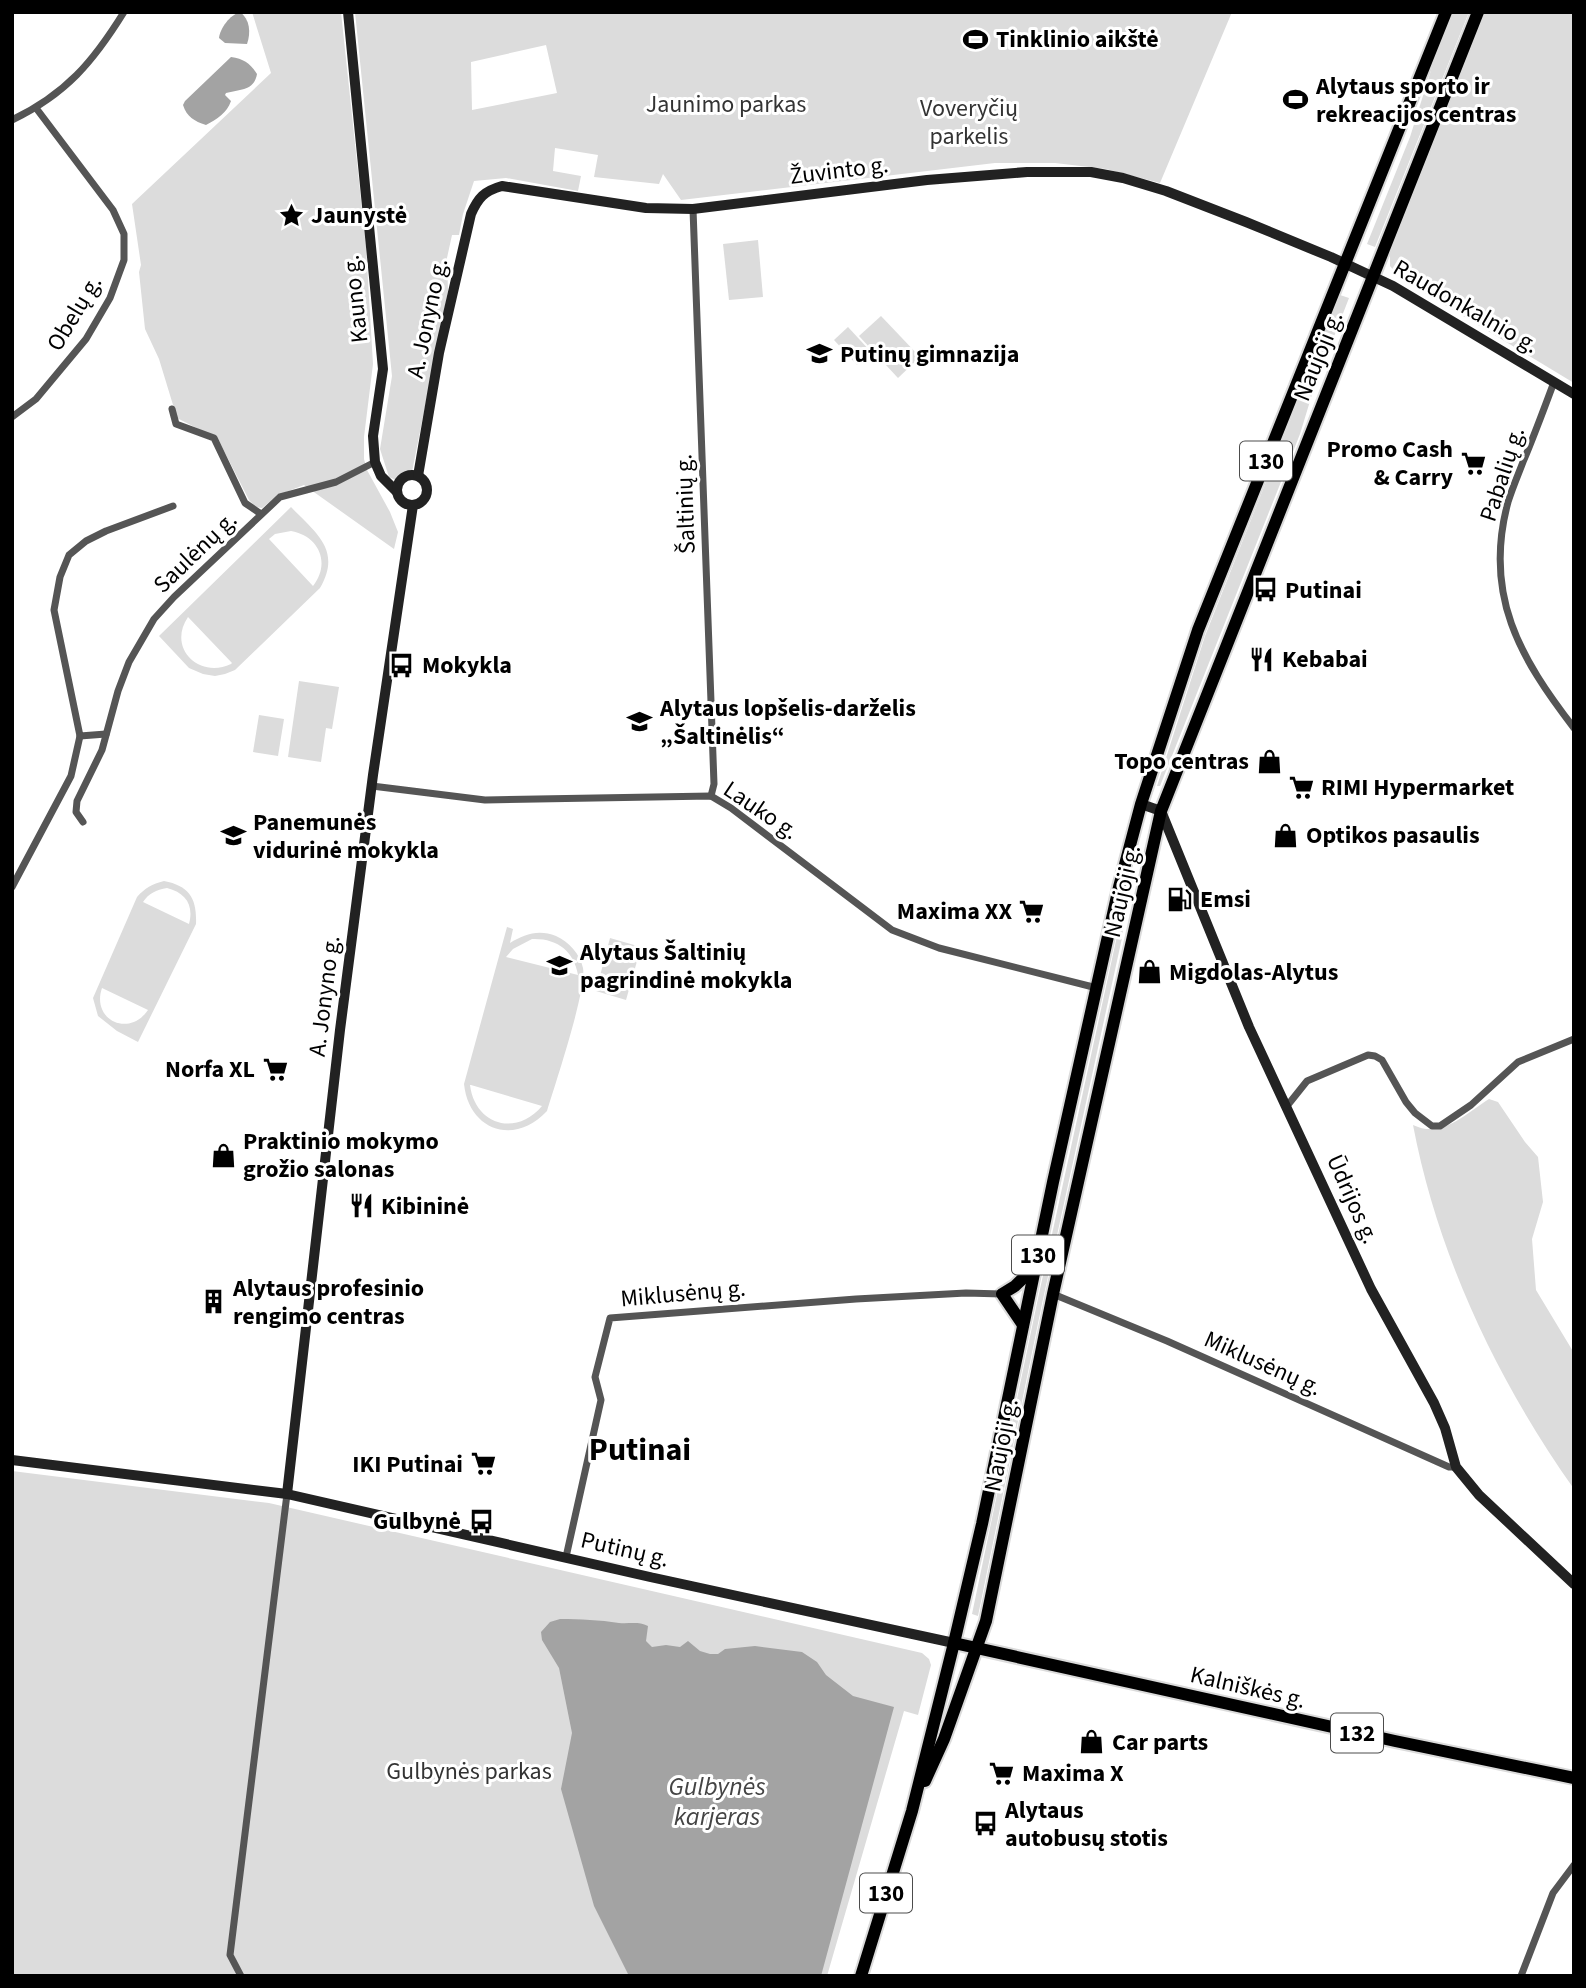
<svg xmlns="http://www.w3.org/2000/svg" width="1586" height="1988" viewBox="0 0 1586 1988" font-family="'Source Sans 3',sans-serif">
<rect width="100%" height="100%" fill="#fff"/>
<!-- green -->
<g fill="#dcdcdc" fill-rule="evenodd">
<polygon points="252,12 341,12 366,247 373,364 364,437 364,459 367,470 390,512 398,532 394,549 304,485 278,495 262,508 256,507 249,500 218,439 177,418 159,359 145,329 139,272 141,265 132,204 271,73"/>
<path d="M355,12H1232L1160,183L1106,169L1055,163H995L681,200L663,174L659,184L594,177L598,155L555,148L553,171L581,176L578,191L506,178L474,181L463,214L459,235H452L447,258L448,291L411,477L402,483L389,477L380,449L392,376ZM546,45L557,93L472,110L471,62Z"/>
<polygon points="1454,12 1469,12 1375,247 1367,244 1410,137 1433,64"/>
<polygon points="1486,12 1574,12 1574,383 1400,278 1390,266 1390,254"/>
<polygon points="758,240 763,297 729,300 723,244"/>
<polygon points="1340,295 1349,298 1314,388 1300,434 1160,786 1157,786 1205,636"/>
<polygon points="881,316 920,357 898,378 859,336"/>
<polygon points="848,327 871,352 857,365 834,340"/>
<path d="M291,507C316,533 342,550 320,588L235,670L225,674L215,676L203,674L189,668L159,636ZM291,531C319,536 331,563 313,586L269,539L275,534ZM188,617L232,663L231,664C199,679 167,648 188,617Z"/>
<polygon points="299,681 339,687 332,729 326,728 321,762 288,757"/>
<polygon points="259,715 284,719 278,756 253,752"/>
<path d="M164,881C190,886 197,899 196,924L138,1042L117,1031L98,1016L93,998L137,897C145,888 152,884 164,881ZM167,888C186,893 194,905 189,924L143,902C149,893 156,890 167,888ZM102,988L148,1010C129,1038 91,1020 102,988Z"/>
<polygon points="1129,881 1122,938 1042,1304 978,1616 972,1614 1037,1303"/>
<path d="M507,927L513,929L510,943C524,934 539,929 556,936C569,942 580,954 583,968C587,989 555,1085 547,1111C515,1146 469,1131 464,1084ZM532,939C557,938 574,951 578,975L506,957L513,949ZM470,1085H471L542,1106C516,1137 475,1125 470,1085Z"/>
<polygon points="610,938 641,947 626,1000 596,991"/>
<path d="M1489,1099L1498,1102L1525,1142L1538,1157L1543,1202L1532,1239L1536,1290L1574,1353V1489C1497,1380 1438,1256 1413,1125C1442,1139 1465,1114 1489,1099Z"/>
<polygon points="12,1471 269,1503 922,1653 929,1659 931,1665 918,1715 904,1711 827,1976 12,1976"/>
</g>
<!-- water -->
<g fill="#a3a3a3">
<path d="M240,12C250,19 251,33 247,44L225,43L219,38C220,28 230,15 240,12Z"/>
<path d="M231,57C244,59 250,63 257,74C254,91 240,89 226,93L225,95L231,101C227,113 217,119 206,125C194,121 187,117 183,105L185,101Z"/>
<path d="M560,1619C581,1619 599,1620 619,1623C630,1624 638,1621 648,1626L646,1641L652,1647L666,1645L680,1647L688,1641L700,1651L710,1654H718L725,1649L755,1646L802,1652L817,1662L826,1675L853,1696L894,1707L821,1976H629L594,1906L561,1789L572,1733L559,1668L542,1640L541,1632L550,1622Z"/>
</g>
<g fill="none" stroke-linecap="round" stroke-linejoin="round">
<defs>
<g id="primary">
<polyline points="1023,1325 1002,1294 1015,1286 1035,1267"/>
<polyline points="954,1643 1395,1741 1574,1778"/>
<polyline points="925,1781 944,1739 986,1621 1053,1294 1161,811 1478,12"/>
<polyline points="861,1976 912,1811 954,1643 982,1524 1053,1182 1119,887 1141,804 1198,630 1446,12"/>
</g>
</defs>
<!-- primary casing -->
<use href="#primary" stroke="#dbdbdb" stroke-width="16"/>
<!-- street -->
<g stroke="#555" stroke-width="7">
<path d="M12,120C66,94 93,62 124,12"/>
<polyline points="693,209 714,784 711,796"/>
<path d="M1554,382C1544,409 1534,436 1523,462C1518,475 1512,489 1508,502C1483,595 1520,658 1574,728"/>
<polyline points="172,409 176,424 214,438 245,503 261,514"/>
<polyline points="12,417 36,399 86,339 110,298 124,260 124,234 113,210 36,108"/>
<polyline points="106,734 80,736 54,610 60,577 69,555 86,541 106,531 173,506"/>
<polyline points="372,786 485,800 711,796 731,808 892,930 939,948 1097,988"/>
<polyline points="83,822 76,812 77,801 102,750 118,691 129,662 154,619 174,597 280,497 336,482 375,462"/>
<polyline points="12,887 71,776 80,736"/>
<polyline points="1287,1106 1307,1081 1368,1055 1375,1056 1382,1060 1406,1102 1415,1113 1432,1126 1440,1126 1471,1105 1518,1062 1574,1039"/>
<polyline points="1053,1294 1167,1341 1449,1467 1456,1467"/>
<polyline points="566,1557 601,1400 595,1377 610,1318 856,1299 966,1293 1002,1294"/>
<polyline points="241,1976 230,1955 287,1494"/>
<polyline points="1521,1976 1553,1893 1574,1865"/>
</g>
<!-- secondary -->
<g stroke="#222" stroke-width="10">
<polyline points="348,12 383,369 373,436 375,462 381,476 396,491"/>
<circle cx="412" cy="490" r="15"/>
<path d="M418,476L439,353L471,214C478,198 484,191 502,186L646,208L693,209L927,180L1027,172H1091L1123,178L1166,191L1246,222L1331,257L1393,286L1574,394"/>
<polyline points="1141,804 1161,811 1249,1027 1371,1289 1434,1403 1445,1428 1456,1467 1479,1495 1574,1584"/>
<polyline points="12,1460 287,1494 650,1577 954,1643"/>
<polyline points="287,1494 340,1030 373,775 413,505"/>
</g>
<!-- primary -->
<use href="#primary" stroke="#000" stroke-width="12"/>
</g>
<!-- icons -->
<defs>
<symbol id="stadium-bare" viewBox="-9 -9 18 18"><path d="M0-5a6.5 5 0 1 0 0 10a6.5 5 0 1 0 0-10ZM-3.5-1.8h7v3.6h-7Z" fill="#000" stroke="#fff" stroke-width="2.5" paint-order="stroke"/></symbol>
<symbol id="sight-bare" viewBox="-9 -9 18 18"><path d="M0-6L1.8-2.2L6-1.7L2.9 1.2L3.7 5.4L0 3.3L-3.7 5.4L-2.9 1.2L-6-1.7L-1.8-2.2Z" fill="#000" stroke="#fff" stroke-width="2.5" paint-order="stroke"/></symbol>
<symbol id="school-bare" viewBox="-9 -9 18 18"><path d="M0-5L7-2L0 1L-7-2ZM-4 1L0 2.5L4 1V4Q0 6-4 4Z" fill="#000" stroke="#fff" stroke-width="2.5" paint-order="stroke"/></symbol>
<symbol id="supermarket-bare" viewBox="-9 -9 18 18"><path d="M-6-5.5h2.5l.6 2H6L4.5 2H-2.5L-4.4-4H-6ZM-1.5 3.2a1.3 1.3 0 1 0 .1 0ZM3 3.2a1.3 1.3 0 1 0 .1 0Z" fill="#000" stroke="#fff" stroke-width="2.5" paint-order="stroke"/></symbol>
<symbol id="bus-bare" viewBox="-9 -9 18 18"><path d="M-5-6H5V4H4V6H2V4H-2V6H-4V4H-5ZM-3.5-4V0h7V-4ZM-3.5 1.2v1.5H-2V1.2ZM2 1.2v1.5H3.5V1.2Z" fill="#000" stroke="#fff" stroke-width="2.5" paint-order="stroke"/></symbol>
<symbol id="restaurant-bare" viewBox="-9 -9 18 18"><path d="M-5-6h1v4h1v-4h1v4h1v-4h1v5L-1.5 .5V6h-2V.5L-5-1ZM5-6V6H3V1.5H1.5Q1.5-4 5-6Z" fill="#000" stroke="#fff" stroke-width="2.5" paint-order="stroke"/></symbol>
<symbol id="shop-bare" viewBox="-9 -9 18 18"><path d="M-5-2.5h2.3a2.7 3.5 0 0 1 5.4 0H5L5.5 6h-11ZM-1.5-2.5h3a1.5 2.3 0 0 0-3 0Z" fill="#000" stroke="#fff" stroke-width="2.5" paint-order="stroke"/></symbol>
<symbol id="fuel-bare" viewBox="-9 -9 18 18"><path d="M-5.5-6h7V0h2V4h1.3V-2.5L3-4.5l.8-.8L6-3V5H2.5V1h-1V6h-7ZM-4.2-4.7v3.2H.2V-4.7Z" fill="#000" stroke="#fff" stroke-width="2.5" paint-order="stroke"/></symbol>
<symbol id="building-bare" viewBox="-9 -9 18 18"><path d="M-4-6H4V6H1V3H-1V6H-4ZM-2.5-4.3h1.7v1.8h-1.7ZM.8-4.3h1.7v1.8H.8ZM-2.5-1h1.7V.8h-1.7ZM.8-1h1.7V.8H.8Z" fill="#000" stroke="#fff" stroke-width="2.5" paint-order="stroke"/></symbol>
</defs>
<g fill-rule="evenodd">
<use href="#stadium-bare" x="958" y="22" width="35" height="35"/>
<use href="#stadium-bare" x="1278" y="82" width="35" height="35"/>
<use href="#sight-bare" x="274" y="198" width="35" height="35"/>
<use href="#school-bare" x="802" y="336" width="35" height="35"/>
<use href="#supermarket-bare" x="1456" y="446" width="35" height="35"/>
<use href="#bus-bare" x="1248" y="572" width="35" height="35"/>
<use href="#restaurant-bare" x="1244" y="642" width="35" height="35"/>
<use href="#bus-bare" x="384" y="648" width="35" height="35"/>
<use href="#school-bare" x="622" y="704" width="35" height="35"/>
<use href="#shop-bare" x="1252" y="744" width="35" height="35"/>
<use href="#supermarket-bare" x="1284" y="770" width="35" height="35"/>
<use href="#shop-bare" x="1268" y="818" width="35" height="35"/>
<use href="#school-bare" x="216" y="818" width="35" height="35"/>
<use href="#fuel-bare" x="1162" y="882" width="35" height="35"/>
<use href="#supermarket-bare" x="1014" y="894" width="35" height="35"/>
<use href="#school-bare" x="542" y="948" width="35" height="35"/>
<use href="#shop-bare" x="1132" y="954" width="35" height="35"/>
<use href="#supermarket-bare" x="258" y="1052" width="35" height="35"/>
<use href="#shop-bare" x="206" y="1138" width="35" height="35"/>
<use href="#restaurant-bare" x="344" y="1188" width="35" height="35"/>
<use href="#building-bare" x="196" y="1284" width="35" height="35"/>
<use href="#supermarket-bare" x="466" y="1446" width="35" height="35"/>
<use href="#bus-bare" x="464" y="1504" width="35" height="35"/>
<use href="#shop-bare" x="1074" y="1724" width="35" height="35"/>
<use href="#supermarket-bare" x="984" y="1756" width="35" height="35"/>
<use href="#bus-bare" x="968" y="1806" width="35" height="35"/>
</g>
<g text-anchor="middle" stroke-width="6" stroke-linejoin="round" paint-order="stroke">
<!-- shield labels -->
<g fill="#fff" stroke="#4c4c4c" stroke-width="2">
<rect x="1240" y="441.5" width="52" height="39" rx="5"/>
<rect x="1012" y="1235.5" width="52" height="39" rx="5"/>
<rect x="1331" y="1713.5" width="52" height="39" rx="5"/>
<rect x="860" y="1873.5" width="52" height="39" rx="5"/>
</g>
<g font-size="23" font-weight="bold" fill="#000">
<text x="1266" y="469">130</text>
<text x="1038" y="1263">130</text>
<text x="1357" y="1741">132</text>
<text x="886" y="1901">130</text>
</g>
<!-- poi labels -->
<g font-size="24" font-weight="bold" fill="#000" stroke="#fff" text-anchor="start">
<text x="996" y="47">Tinklinio aikštė</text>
<text x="1316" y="94">Alytaus sporto ir<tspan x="1316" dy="28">rekreacijos centras</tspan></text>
<text x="311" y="223">Jaunystė</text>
<text x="840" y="362">Putinų gimnazija</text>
<text x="1453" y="457" text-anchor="end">Promo Cash<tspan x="1453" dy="28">&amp; Carry</tspan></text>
<text x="1285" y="598">Putinai</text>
<text x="1282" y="667">Kebabai</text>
<text x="422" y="673">Mokykla</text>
<text x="660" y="716">Alytaus lopšelis-darželis<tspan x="660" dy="28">„Šaltinėlis“</tspan></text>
<text x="1249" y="769" text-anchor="end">Topo centras</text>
<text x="1321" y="795">RIMI Hypermarket</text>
<text x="253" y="830">Panemunės<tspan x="253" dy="28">vidurinė mokykla</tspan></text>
<text x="1306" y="843">Optikos pasaulis</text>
<text x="1200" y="907">Emsi</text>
<text x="1012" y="919" text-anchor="end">Maxima XX</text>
<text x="580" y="960">Alytaus Šaltinių<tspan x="580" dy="28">pagrindinė mokykla</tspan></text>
<text x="1169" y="980">Migdolas-Alytus</text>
<text x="255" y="1077" text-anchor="end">Norfa XL</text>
<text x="243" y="1149">Praktinio mokymo<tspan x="243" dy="28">grožio salonas</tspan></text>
<text x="381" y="1214">Kibininė</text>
<text x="233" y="1296">Alytaus profesinio<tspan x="233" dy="28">rengimo centras</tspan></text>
<text x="463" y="1472" text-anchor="end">IKI Putinai</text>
<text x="461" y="1529" text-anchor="end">Gulbynė</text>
<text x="1112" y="1750">Car parts</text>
<text x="1022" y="1781">Maxima X</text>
<text x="1005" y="1818">Alytaus<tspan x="1005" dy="28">autobusų stotis</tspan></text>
</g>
<!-- park labels -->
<g font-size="24" fill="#333" stroke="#fff">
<text x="726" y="112">Jaunimo parkas</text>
<text x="969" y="116">Voveryčių<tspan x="969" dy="28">parkelis</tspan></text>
<text x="469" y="1779">Gulbynės parkas</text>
</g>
<!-- street labels -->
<g font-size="24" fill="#000" stroke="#fff">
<text transform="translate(839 170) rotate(-7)" y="8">Žuvinto g.</text>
<text transform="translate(355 299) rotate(-96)" y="8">Kauno g.</text>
<text transform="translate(1466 306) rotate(30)" y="8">Raudonkalnio g.</text>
<text transform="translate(74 313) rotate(-59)" y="8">Obelų g.</text>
<text transform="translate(427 318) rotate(-78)" y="8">A. Jonyno g.</text>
<text transform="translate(1318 356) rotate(-68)" y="8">Naujoji g.</text>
<text transform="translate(1502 474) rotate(-72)" y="8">Pabalių g.</text>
<text transform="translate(685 504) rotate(-92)" y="8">Šaltinių g.</text>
<text transform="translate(195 552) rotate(-44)" y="8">Saulėnų g.</text>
<text transform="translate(761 810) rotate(34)" y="8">Lauko g.</text>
<text transform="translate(1122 891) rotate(-77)" y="8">Naujoji g.</text>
<text transform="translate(324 996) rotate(-83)" y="8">A. Jonyno g.</text>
<text transform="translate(1353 1199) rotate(66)" y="8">Ūdrijos g.</text>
<text transform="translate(683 1293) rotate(-5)" y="8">Miklusėnų g.</text>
<text transform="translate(1263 1363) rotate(24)" y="8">Miklusėnų g.</text>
<text transform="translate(1001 1445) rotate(-79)" y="8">Naujoji g.</text>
<text transform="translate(625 1549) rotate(13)" y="8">Putinų g.</text>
<text transform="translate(1248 1687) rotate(13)" y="8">Kalniškės g.</text>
</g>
<!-- water labels -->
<g font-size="26" font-style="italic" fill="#444" stroke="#fff">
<text x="717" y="1795">Gulbynės<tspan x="717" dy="30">karjeras</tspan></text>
</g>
<!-- district labels -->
<g font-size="32" font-weight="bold" fill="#000" stroke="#fff">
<text x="640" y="1460">Putinai</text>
</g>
</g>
<!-- border -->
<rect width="1586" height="1988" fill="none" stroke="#000000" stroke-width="28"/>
</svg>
